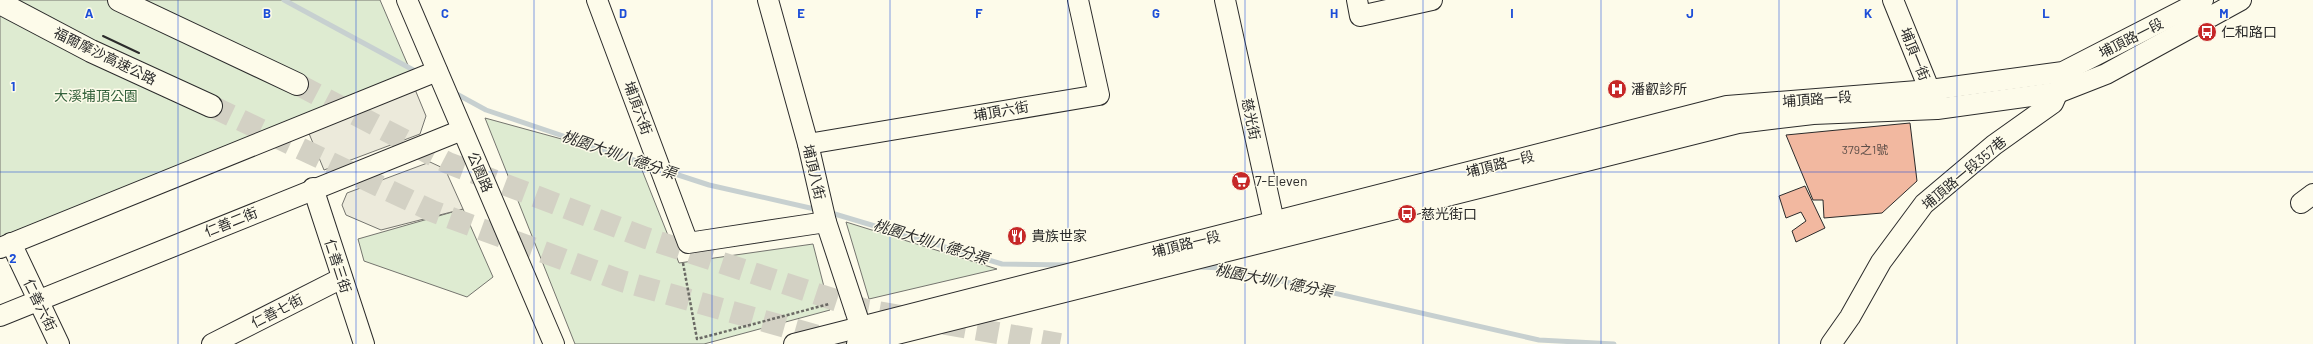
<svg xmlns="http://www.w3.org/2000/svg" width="2313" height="344" viewBox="0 0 2313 344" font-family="Barlow,'Noto Sans TC',sans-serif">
<rect width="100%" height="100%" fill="#fdfbea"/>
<!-- green -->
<g fill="#deebd1" stroke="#74746e">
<polygon points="0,0 380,0 413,77 0,237"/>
<polygon points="485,118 638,160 679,263 813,244 830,310 704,344 575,344"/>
<polygon points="463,209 493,277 467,297 364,261 358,239"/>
<polygon points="846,222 997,269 869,299"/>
</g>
<!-- parking -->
<g fill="#eceadb" stroke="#74746e">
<polygon points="414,87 426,116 420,134 324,170 308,131"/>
<polygon points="430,162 445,169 463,209 381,230 346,215 342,205 347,193"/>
</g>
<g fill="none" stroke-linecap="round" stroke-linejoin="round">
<!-- stream -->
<g stroke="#c7d0d0" stroke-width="5">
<polyline points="284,0 417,72"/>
<polyline points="453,92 486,110 655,167"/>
<polyline points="666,171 709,185 819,210"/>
<polyline points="828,212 1002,264 1069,265"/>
<polyline points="1197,267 1225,268 1539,340 1614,344"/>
</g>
</g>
<!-- building -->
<g fill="#f2b8a0" stroke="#2b2b2b">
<polygon points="1910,123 1917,181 1882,213 1824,218 1823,200 1813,200 1786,135"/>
<polygon points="1805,186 1825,228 1796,242 1792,231 1806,221 1801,212 1786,218 1779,196"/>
</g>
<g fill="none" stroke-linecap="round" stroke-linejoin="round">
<!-- highway-tunnel -->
<g stroke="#d3d1c4" stroke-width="22" stroke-dasharray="22 11" stroke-linecap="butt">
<polyline points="297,84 448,163 646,238 866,310 1060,344"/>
<polyline points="211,106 432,211 622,281 846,344"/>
</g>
<defs>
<g id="minor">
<polyline points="407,0 554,344"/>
<polyline points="597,0 688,243 826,222"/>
<polyline points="768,0 808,144 826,222 865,340"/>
<polyline points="1225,0 1277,235"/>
<polyline points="1357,0 1360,16 1432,0"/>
<polyline points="1893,0 1934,101"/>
<polyline points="808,144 1099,95 1078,0"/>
<polyline points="313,188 364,344"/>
<polyline points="2301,203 2313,194"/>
<polyline points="11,243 59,344"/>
<polyline points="0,248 437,71"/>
<polyline points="0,316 462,130"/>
<polyline points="212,344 342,278"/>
<polyline points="794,344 1727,106 1930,90 2063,72 2203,0"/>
<polyline points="857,344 1738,123 1813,114 1937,109 2060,92 2106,74 2241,0"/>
<polyline points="1831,344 1850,317 1881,262 1924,204 1994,145 2053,103 2061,85"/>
</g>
<g id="highway">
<polyline points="119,0 297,84"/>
<polyline points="0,3 91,51 211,106"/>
</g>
</defs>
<!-- minor casing -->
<use href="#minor" stroke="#2b2b2b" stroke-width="22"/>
<!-- highway casing -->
<use href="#highway" stroke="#2b2b2b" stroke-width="24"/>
<!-- path -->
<polyline stroke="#6a6964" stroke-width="2.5" stroke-dasharray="3 2" stroke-linecap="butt" points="683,263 697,339 829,304"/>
<!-- minor -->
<use href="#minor" stroke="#fdfbea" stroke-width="20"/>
<!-- highway -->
<use href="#highway" stroke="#fdfbea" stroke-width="22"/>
<!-- wall -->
<polyline stroke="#2b2b2b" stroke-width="2" points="103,36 139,53"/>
</g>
<!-- grid -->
<path fill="none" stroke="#1d4ed8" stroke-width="1" stroke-opacity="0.55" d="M178,0V344M356,0V344M534,0V344M712,0V344M890,0V344M1068,0V344M1245,0V344M1423,0V344M1601,0V344M1779,0V344M1957,0V344M2135,0V344M0,172H2313"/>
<!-- icons -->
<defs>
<symbol id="bus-disc" viewBox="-11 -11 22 22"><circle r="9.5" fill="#c62828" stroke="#fdfbea"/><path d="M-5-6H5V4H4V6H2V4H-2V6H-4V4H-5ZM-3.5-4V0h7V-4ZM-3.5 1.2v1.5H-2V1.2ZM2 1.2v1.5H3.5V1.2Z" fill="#fff"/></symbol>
<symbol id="hospital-disc" viewBox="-11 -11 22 22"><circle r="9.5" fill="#c62828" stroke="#fdfbea"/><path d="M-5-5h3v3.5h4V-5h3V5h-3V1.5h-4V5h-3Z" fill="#fff"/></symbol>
<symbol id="supermarket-disc" viewBox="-11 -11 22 22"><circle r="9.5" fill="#c62828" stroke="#fdfbea"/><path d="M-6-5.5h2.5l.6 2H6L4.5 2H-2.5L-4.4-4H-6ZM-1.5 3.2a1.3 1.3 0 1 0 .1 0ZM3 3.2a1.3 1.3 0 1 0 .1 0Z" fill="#fff"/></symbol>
<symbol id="restaurant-disc" viewBox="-11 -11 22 22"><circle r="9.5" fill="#c62828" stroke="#fdfbea"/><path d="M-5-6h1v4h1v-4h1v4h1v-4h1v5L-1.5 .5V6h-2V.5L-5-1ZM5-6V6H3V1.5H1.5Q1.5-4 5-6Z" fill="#fff"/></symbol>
</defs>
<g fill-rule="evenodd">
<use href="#bus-disc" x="2196" y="21" width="22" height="22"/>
<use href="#hospital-disc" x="1606" y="78" width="22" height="22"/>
<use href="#supermarket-disc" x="1230" y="170" width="22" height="22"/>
<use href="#bus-disc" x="1396" y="203" width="22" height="22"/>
<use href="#restaurant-disc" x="1006" y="225" width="22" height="22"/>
</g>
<g text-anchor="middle" stroke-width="3" stroke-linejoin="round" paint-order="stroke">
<!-- number labels -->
<g font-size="12" fill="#5d4e48">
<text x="1865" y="154">379之1號</text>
</g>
<!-- poi labels -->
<g font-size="14" fill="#2b2b2b" stroke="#fdfbea" text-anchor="start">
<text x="2221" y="37">仁和路口</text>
<text x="1631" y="94">潘叡診所</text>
<text x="1255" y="186">7-Eleven</text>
<text x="1421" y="219">慈光街口</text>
<text x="1031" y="241">貴族世家</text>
</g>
<!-- street labels -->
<g font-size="14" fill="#2b2b2b" stroke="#fdfbea">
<text transform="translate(2131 38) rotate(-27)" y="5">埔頂路一段</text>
<text transform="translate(1915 54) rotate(68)" y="5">埔頂一街</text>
<text transform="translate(105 56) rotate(26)" y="5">福爾摩沙高速公路</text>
<text transform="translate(1817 99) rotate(-4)" y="5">埔頂路一段</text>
<text transform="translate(638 108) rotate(70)" y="5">埔頂六街</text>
<text transform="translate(1001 111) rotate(-10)" y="5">埔頂六街</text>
<text transform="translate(1251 119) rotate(78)" y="5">慈光街</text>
<text transform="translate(1500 164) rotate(-14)" y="5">埔頂路一段</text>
<text transform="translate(480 172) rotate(67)" y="5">公園路</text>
<text transform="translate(814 172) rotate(77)" y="5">埔頂八街</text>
<text transform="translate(1964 173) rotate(-40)" y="5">埔頂路一段357巷</text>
<text transform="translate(231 222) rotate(-22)" y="5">仁善二街</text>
<text transform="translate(1186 244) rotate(-14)" y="5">埔頂路一段</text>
<text transform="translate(338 266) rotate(72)" y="5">仁善三街</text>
<text transform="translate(40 305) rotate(64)" y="5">仁善六街</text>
<text transform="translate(277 311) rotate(-27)" y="5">仁善七街</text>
</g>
<!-- park labels -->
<g font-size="14" fill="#34623c" stroke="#fdfbea">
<text x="96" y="101">大溪埔頂公園</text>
</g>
<!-- water labels -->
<g font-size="15" font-style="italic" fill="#2b2b2b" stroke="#fdfbea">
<text transform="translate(619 155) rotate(19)" y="5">桃園大圳八德分渠</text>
<text transform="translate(931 242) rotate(17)" y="5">桃園大圳八德分渠</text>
<text transform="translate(1274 281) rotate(11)" y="5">桃園大圳八德分渠</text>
</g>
</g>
<g font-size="13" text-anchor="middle" font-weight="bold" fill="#1d4ed8" stroke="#fdfbea" stroke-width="3" stroke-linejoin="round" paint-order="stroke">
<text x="89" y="18">A</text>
<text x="267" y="18">B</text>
<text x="445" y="18">C</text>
<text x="623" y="18">D</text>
<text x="801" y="18">E</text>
<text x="979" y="18">F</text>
<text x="1156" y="18">G</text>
<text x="1334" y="18">H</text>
<text x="1512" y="18">I</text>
<text x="1690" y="18">J</text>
<text x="1868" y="18">K</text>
<text x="2046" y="18">L</text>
<text x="2224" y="18">M</text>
<text x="13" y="91">1</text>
<text x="13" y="263">2</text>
</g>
</svg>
